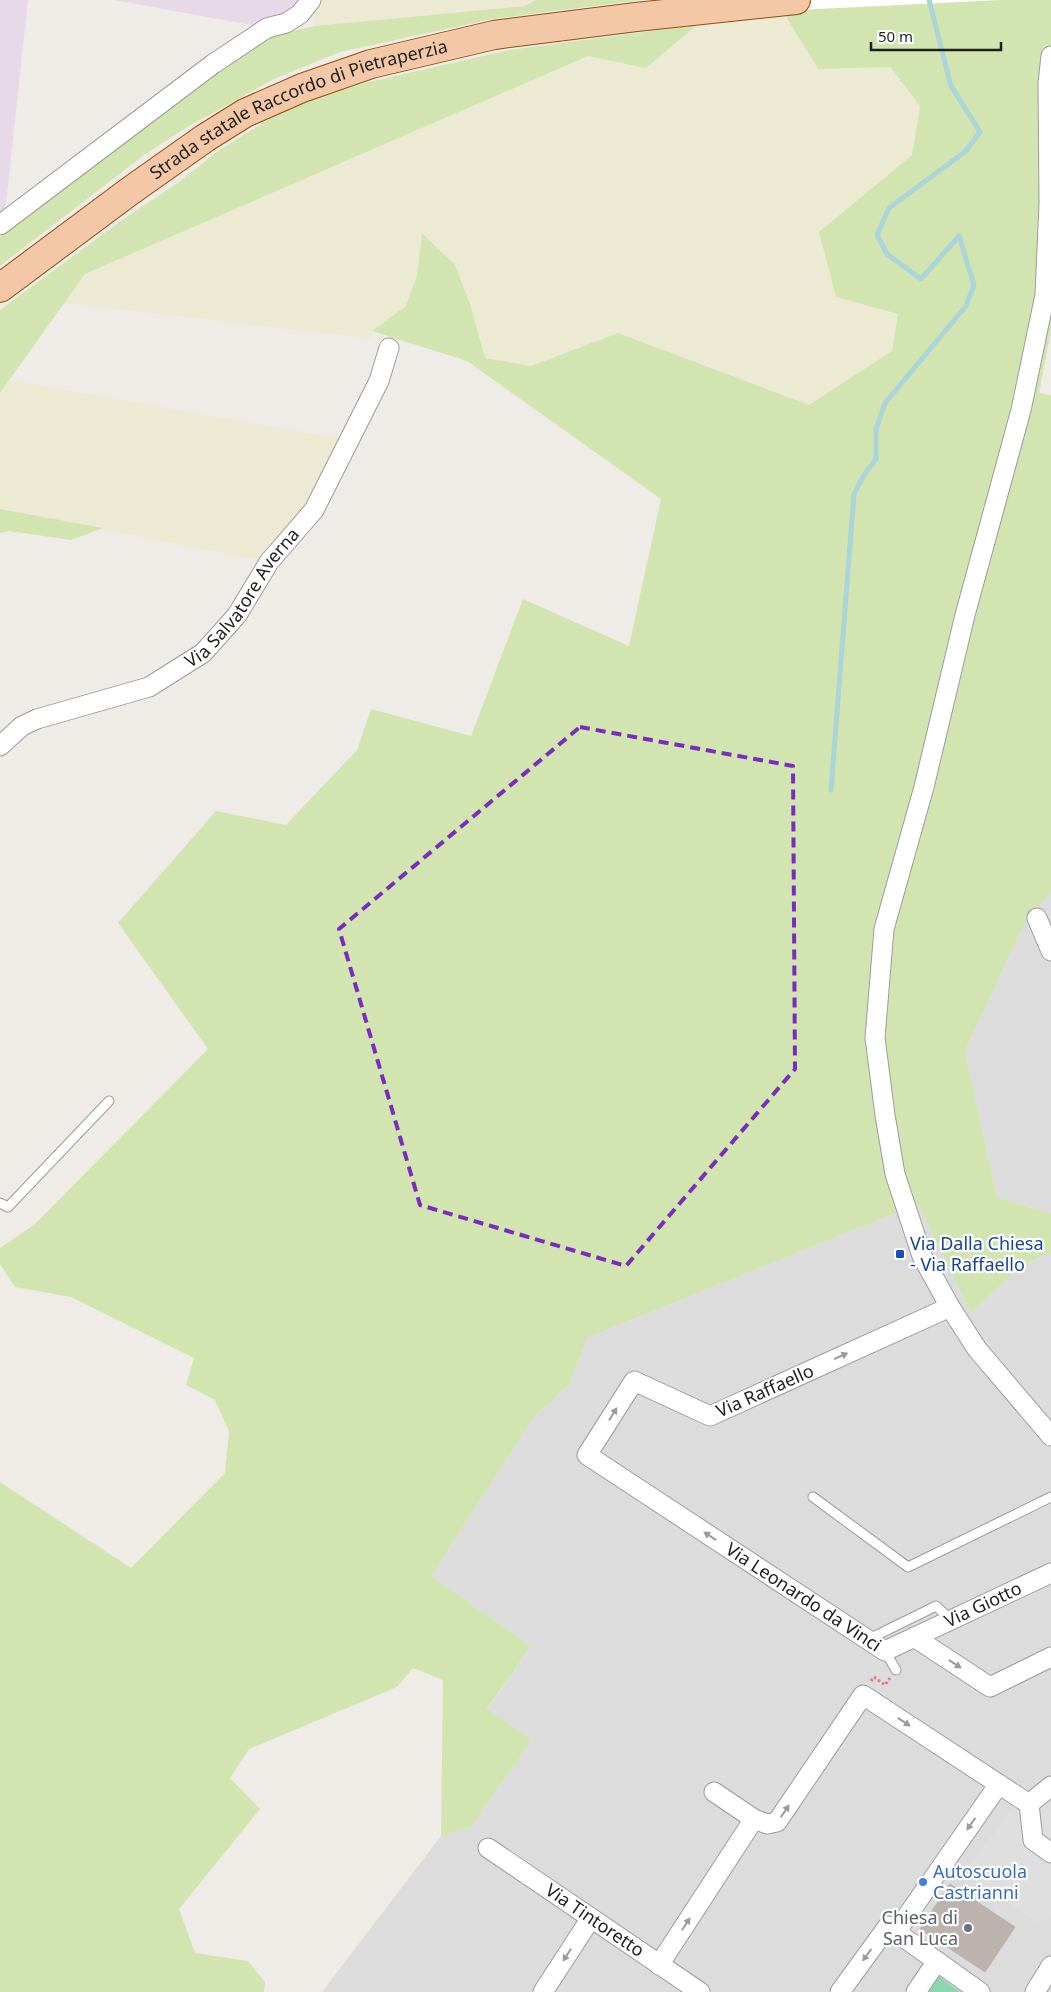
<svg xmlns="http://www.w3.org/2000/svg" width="1051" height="1992" viewBox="0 0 1051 1992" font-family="'Noto Sans',sans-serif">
<rect width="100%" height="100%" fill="#efebe6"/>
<!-- residential -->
<g fill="#dddcdc">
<polygon points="1051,892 1051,1214 997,1197 965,1051 1024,925"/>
<polygon points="918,1204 971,1313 1020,1267 1051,1252 1051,1992 322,1992 441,1836 471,1827 532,1740 487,1710 531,1646 431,1576 534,1417 569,1385 587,1338"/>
</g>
<!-- industrial -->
<g fill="#e7d9e7">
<polygon points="0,0 28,0 4,222 0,225"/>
<polygon points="115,0 311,0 267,28"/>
</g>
<!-- farmland -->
<g fill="#ecead3">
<polygon points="311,0 536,0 525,6 315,26"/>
<polygon points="691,0 781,0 818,69 890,67 920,106 913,155 819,232 836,297 898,314 892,352 809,405 618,333 531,366 485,358 471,307 422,234 417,276 406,306 372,331 372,339 65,303 85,274 588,56 646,68 697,25"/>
<polygon points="10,380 348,440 269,562 0,509 0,393"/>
</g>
<!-- grass -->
<g fill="#d2e5b0">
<polygon points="536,0 641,0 492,19 340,52 276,78 189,126 144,155 0,266 0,237 248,49 274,35 315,26 525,6"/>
<polygon points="781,0 1051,0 1051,330 1039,393 1051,395 1051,892 1024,925 965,1051 997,1197 1051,1214 1051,1252 1020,1267 971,1313 918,1204 587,1338 569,1385 534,1417 431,1576 531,1646 487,1709 532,1740 471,1827 441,1836 443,1680 413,1668 397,1687 249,1749 230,1778 260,1809 179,1909 195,1953 248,1961 265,1982 264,1992 0,1992 0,1482 131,1568 225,1473 229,1431 215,1400 186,1385 194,1358 71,1297 15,1287 0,1264 0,1248 34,1225 208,1049 118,923 216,811 286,825 357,750 371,709 471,736 523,599 629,646 661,499 467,361 372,331 406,306 417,276 422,233 455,265 471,307 485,358 531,366 618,333 809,405 892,351 898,314 836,297 819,232 912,155 920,106 890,67 818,69 788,20"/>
<polygon points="697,25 646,68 588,56 85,274 0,393 0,310 122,220 179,182 218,151 271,118 313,99 369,82 509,50"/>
<polygon points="0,509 103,528 71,540 9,531 0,533"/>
</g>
<!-- pitch -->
<polygon fill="#8bd7ae" points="937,1975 960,1992 925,1992"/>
<!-- parking -->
<polygon fill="#dfdfdf" points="1023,1792 1051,1812 1051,1919 1037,1922 971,1879 968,1870"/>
<!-- pier -->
<polygon fill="#fff" points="709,0 1001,0 797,10"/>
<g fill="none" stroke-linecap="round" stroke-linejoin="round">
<!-- stream -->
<polyline stroke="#aad5d9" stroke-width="5" points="831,790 854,494 864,475 876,459 876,429 885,403 966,306 974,285 959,236 921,279 887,254 877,235 889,208 966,151 980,132 951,86 929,0"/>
</g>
<!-- building -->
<polygon fill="#bcb3af" stroke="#bfb0aa" points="950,1884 1015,1927 985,1972 920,1929"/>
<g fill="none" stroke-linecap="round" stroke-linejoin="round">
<defs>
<g id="lane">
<polyline points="0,1203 8,1207 109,1101"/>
<polyline points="813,1497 908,1567 1051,1497"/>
<polyline points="867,1640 936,1606 951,1620"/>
<polyline points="885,1651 896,1670"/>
</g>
<g id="street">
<polyline points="1051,56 1048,83 1049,204 1045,295 1021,410 965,615 924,787 884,929 875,1038 885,1115 895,1174 922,1256 950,1307 977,1349 1051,1436"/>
<polyline points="0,225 213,64 267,28 286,23 300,14 311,0"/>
<path id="s1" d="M0,746L22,726L37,719L149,687L203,653L237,615L269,562L314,510L379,381L389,348"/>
<polyline points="1037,918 1051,951"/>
<path id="s2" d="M950,1307L710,1416L634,1381L587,1455L885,1651L1051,1573"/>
<polyline points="914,1637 990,1687 1051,1657"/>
<polyline points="714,1792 754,1819"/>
<polyline points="1029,1804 1051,1786"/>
<path id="s3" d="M488,1848L700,1992"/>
<polyline points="659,1965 754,1819 767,1824 777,1822 863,1695 1029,1804 1033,1840 1051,1853"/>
<polyline points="543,1992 591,1918"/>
<polyline points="840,1992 888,1926 896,1932"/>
<polyline points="916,1992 937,1961"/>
<polyline points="980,1992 896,1932 999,1784"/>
<polyline points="1035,1992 1051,1966"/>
</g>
<g id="primary">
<path id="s4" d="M0,288L130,191L205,138L245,113L302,88L371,64L494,35L636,17L796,0"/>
</g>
</defs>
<!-- lane casing -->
<use href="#lane" stroke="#9c9c9c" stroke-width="11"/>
<!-- street casing -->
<use href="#street" stroke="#9c9c9c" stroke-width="21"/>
<!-- primary casing -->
<use href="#primary" stroke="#8d500d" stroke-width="30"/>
<!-- path -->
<polyline stroke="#ee787d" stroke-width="3" stroke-dasharray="2.5 2.5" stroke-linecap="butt" points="871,1681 874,1677 885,1685 890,1678"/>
<!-- lane -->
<use href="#lane" stroke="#fff" stroke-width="9"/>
<!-- street -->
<use href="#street" stroke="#fff" stroke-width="19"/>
<!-- primary -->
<use href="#primary" stroke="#f4c7a6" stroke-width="28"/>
</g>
<!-- one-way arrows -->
<defs><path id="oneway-solid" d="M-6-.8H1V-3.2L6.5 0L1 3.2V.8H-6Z" transform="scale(1.25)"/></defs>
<g fill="#9a9a9a">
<use href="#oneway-solid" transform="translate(841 1356) rotate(-24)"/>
<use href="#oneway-solid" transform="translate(613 1414) rotate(-58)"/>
<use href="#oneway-solid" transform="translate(710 1536) rotate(-147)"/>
<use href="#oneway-solid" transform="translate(955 1664) rotate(33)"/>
<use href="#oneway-solid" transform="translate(904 1722) rotate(33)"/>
<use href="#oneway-solid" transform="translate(785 1811) rotate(-56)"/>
<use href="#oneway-solid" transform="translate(971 1824) rotate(125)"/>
<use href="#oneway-solid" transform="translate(686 1924) rotate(-57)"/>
<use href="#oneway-solid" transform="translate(567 1955) rotate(123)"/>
<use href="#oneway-solid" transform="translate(867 1955) rotate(126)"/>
</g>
<!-- marked area -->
<path fill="none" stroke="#7b2cbf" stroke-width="4" stroke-dasharray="10 6" stroke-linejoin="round" d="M580,727L793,766L795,1069L626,1266L420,1205L339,929Z"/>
<!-- markers -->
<rect fill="#1a4fb4" stroke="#fff" stroke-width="2" x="895" y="1249" width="10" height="10" rx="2.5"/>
<circle fill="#3f7fe0" stroke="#fff" stroke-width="2" cx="923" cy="1882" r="5"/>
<circle fill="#6b7280" stroke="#fff" stroke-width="2" cx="968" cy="1928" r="5"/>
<g text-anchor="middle" stroke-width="4.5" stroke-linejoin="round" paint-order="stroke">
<!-- street labels -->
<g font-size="18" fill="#1f1f1f" stroke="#fff">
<text dy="6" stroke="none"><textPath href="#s4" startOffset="352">Strada statale Raccordo di Pietraperzia</textPath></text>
<text dy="6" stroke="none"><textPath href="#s1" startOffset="294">Via Salvatore Averna</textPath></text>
<text transform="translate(765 1391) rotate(-24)" y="6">Via Raffaello</text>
<text dy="6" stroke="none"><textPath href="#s2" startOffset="694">Via Leonardo da Vinci</textPath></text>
<text dy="6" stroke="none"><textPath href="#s2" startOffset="900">Via Giotto</textPath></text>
<text dy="6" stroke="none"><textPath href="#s3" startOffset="129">Via Tintoretto</textPath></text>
</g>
<!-- transit labels -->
<g font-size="18" fill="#164399" stroke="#fff" text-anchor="start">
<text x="910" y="1250">Via Dalla Chiesa<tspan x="910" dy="21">- Via Raffaello</tspan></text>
</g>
<!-- shop labels -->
<g font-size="18" fill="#366cbe" stroke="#fff" text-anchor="start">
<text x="933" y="1878">Autoscuola<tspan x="933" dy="21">Castrianni</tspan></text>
</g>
<!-- worship labels -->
<g font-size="18" fill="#5b616d" stroke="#fff" text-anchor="end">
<text x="958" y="1924">Chiesa di<tspan x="958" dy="21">San Luca</tspan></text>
</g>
</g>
<!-- scale -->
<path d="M871 42v8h130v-8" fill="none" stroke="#1f1f1f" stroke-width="2.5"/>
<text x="878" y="42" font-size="15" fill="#1f1f1f" stroke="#ffffff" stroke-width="4" paint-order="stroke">50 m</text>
</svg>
